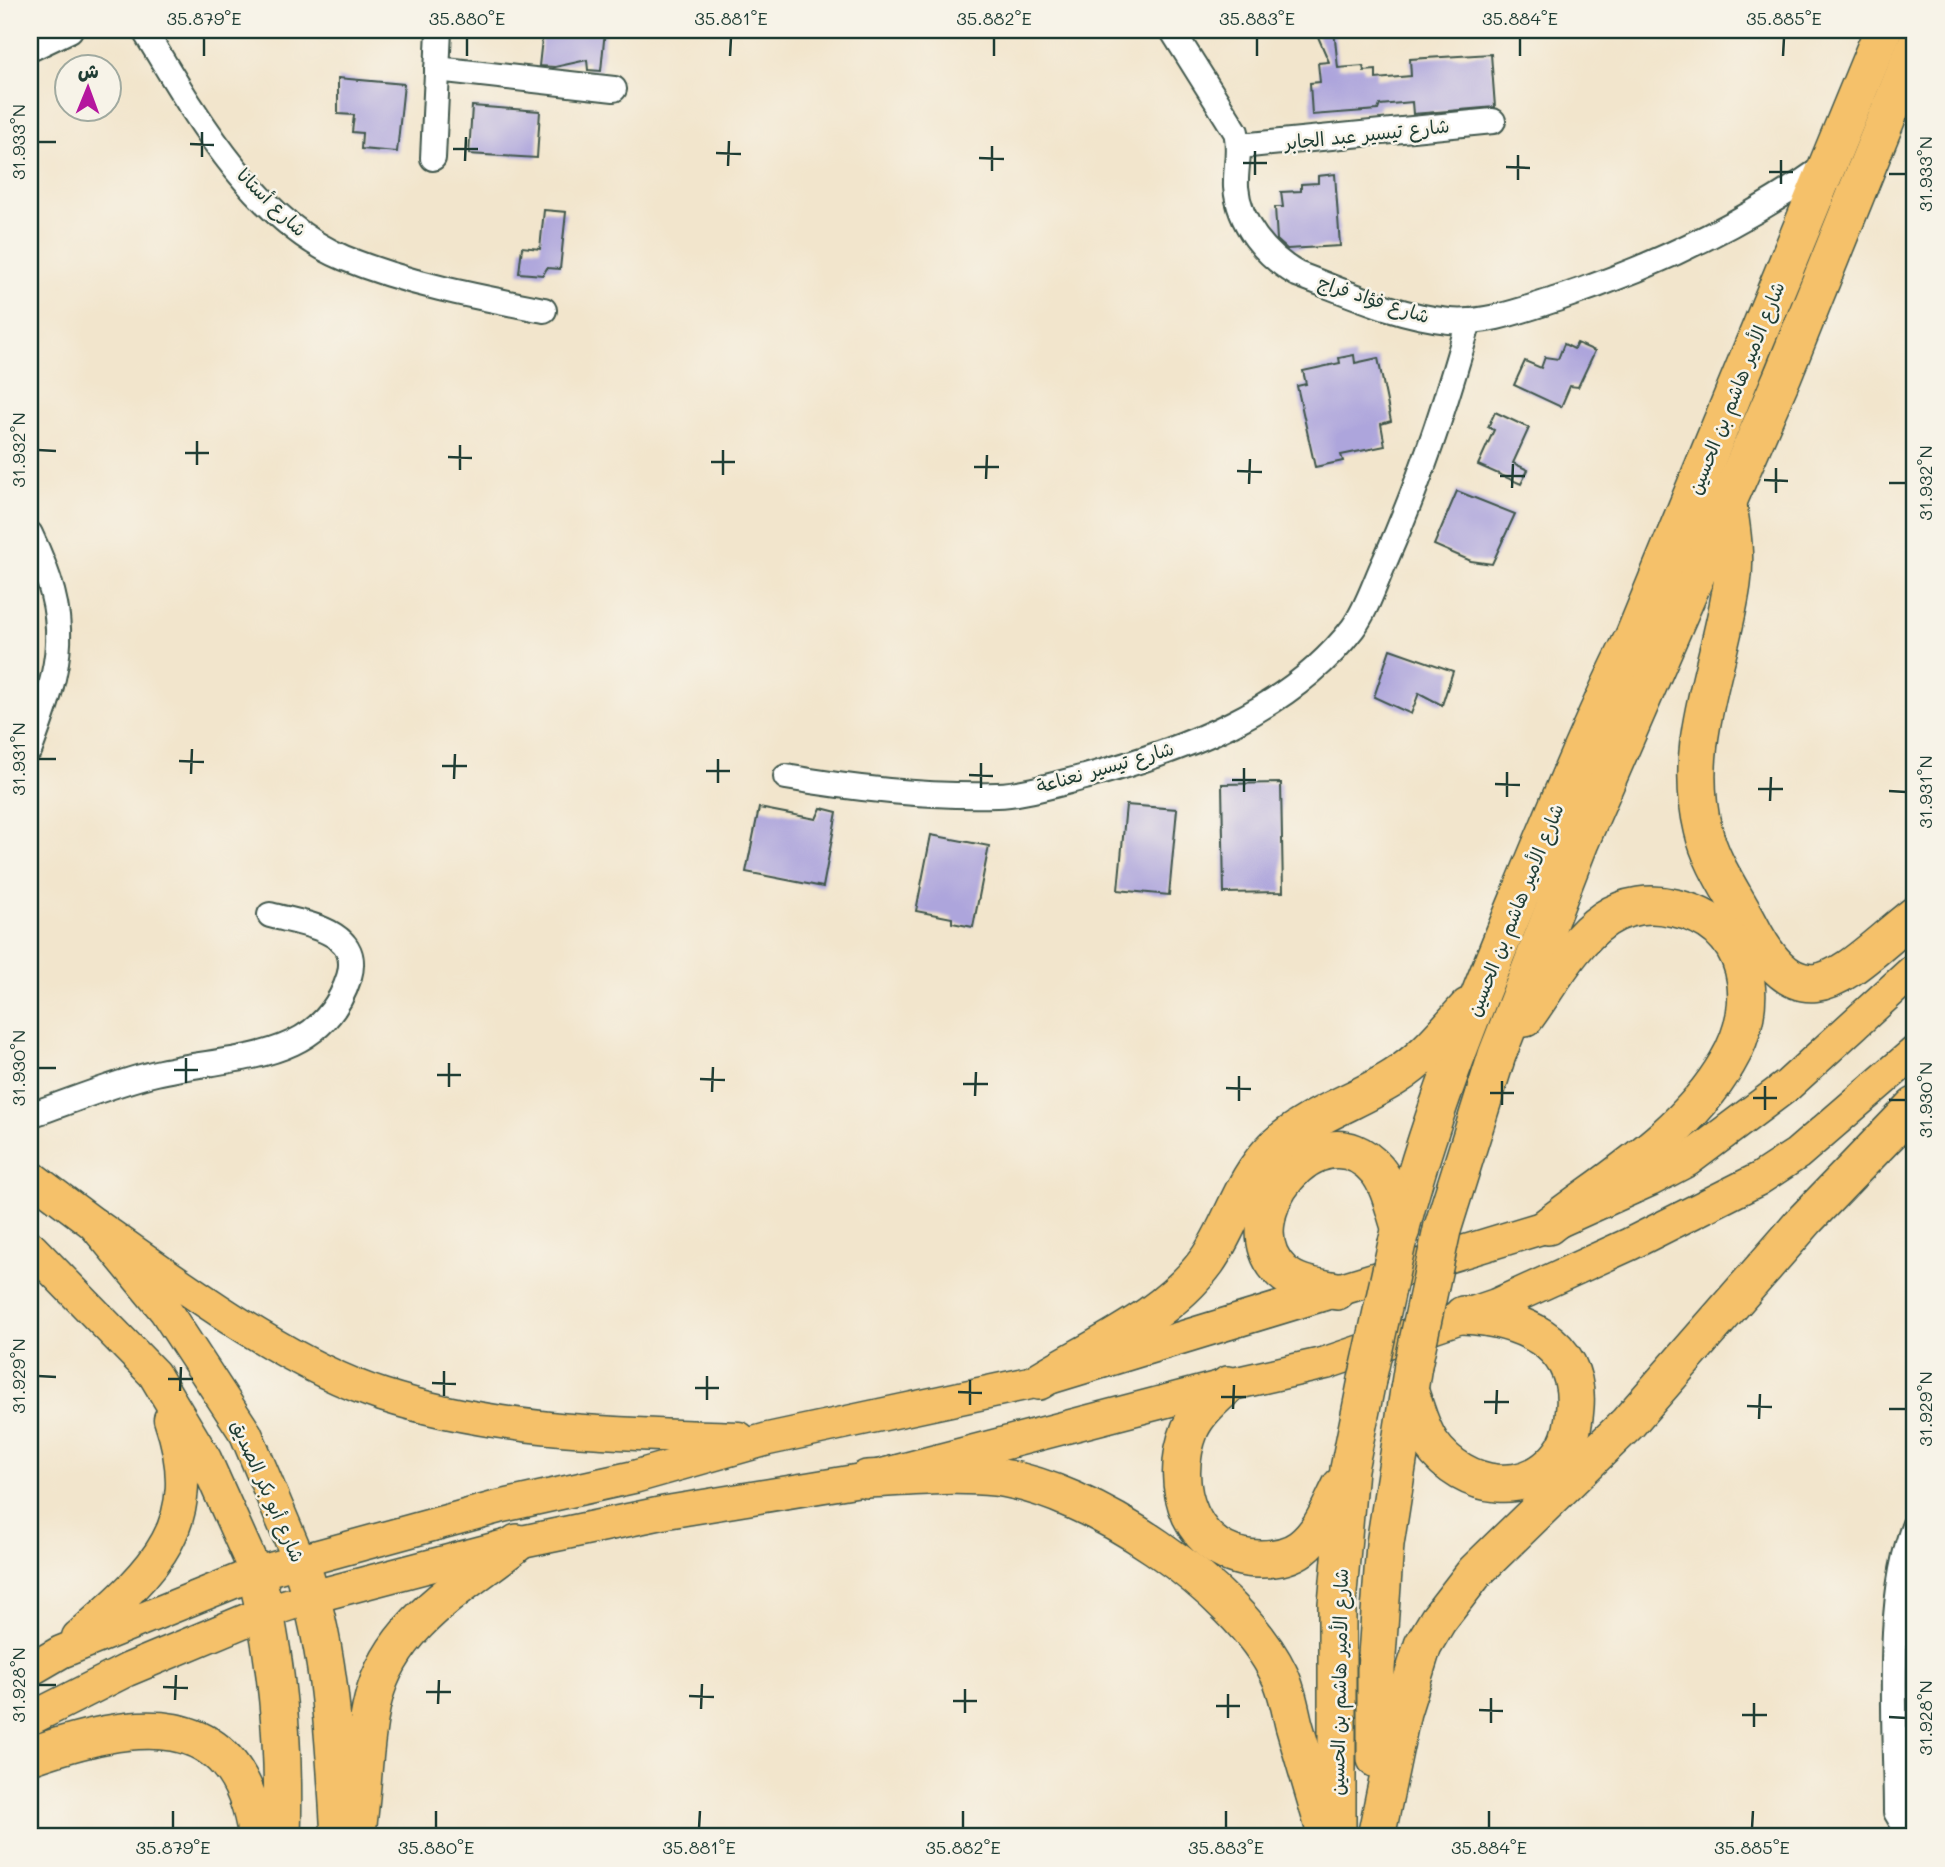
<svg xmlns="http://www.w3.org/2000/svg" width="1945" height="1867" viewBox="0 0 1945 1867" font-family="Mali,'Playpen Sans Arabic',sans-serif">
<rect width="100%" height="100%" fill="#f7f3e8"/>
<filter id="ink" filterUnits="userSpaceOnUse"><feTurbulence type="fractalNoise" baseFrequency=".0143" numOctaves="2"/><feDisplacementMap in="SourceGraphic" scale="14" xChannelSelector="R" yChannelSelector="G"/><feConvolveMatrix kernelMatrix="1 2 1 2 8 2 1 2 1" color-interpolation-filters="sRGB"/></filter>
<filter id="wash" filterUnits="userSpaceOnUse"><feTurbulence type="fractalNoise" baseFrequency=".00686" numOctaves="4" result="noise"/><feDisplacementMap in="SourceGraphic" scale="28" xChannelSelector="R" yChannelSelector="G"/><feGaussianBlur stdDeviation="1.57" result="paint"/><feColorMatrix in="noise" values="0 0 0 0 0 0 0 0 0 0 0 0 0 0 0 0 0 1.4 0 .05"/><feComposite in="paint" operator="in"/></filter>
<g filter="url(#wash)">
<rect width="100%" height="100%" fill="#f2e5cc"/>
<g id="blocks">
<!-- building -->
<g fill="#ada5dc">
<polygon points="543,30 605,30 601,71 588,70 587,60 555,67 539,66"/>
<polygon points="1315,30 1334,30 1338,68 1363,66 1364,71 1376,70 1376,79 1411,76 1410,59 1491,54 1495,107 1413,114 1412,102 1380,105 1378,110 1312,115 1310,83 1320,82 1318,63 1329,62"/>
<polygon points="338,78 404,84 397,152 361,149 362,133 352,132 354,115 338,114"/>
<polygon points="472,106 540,111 537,158 469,154"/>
<polygon points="1335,174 1340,246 1287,249 1277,240 1275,207 1283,207 1281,192 1301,191 1301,184 1318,183 1318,176"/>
<polygon points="544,210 566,212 560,269 547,268 543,275 519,273 522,247 540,249"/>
<polygon points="1577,343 1595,351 1578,387 1570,386 1561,407 1514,385 1525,361 1541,368 1545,357 1558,359 1564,344 1574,349"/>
<polygon points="1354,355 1355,363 1378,358 1391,421 1381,424 1385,446 1341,455 1343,461 1315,467 1297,386 1306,384 1303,371 1340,363 1339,358"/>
<polygon points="1495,412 1529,428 1513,463 1528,470 1521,484 1478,465 1494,430 1488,427"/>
<polygon points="1457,491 1515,514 1492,564 1471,561 1434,545"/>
<polygon points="1390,649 1453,671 1442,705 1419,693 1411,714 1374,697"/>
<polygon points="1281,783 1283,892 1224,893 1222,784"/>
<polygon points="1126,805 1177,809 1169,895 1118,890"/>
<polygon points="759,808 816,819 821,808 837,812 823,887 746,872"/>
<polygon points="931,835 989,846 973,927 952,923 952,918 916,911"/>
</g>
</g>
</g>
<g filter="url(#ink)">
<use href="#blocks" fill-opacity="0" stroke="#3f564b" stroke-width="2"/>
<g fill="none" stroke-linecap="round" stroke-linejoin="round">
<defs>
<g id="minor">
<path d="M144,30C192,109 254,221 344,258C408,284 477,297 544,310"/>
<path d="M1172,30L1236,132C1241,151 1235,168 1236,187C1239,224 1266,256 1297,274C1346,292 1396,316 1449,321C1486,324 1522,310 1557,299C1654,267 1744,224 1827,165"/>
<polyline points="30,49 70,30"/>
<polyline points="437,69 614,89"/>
<polyline points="1240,146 1493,121"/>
<polyline points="433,158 439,30"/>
<path d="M30,534C72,622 63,661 30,749"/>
<path d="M786,777C856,789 925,797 997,795C1025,794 1057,784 1085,777C1183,750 1289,712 1353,628C1367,609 1375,582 1385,561C1420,482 1446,404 1469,321"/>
<path d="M30,1115C72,1101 114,1083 156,1073C229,1055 321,1066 349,977C363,929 302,924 270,915"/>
<path d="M1915,1524C1884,1598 1896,1730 1896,1812L1906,1829L1915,1835"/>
</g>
<g id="major">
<polyline points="30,1176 94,1224 165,1310 246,1434 300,1562"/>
<path d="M94,1224C178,1282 285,1364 382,1395C497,1432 619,1434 739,1438"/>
<polyline points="30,1247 154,1374 205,1459 256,1573"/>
<path d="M78,1637C153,1571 207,1526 170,1419"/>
<polyline points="30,1670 61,1652 256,1573 498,1507 634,1477 768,1439 1039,1381 1548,1226 1650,1180 1688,1160 1788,1085 1915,969"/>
<polyline points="30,1719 127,1670 266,1612 312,1597 517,1543 667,1512 867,1479 1228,1385 1326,1363 1496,1305 1630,1244 1759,1179 1797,1154 1915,1052"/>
</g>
<g id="highway">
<path d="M1728,505C1732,531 1736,557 1732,584C1720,668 1682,743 1703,829C1711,864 1733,893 1749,924C1803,1032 1847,968 1915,915"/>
<path d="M1525,1018C1549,986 1571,942 1605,919C1626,905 1651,902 1675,908C1752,924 1763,1003 1727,1063C1686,1134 1612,1177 1548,1226"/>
<polyline points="1442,1230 1497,1055 1580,842 1783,375 1915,48"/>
<path d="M1397,1243C1426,1127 1471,1014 1517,903C1554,813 1591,723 1634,636L1883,30"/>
<path d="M1337,1291C1318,1287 1297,1286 1282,1272C1227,1221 1319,1102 1377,1170C1390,1186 1394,1210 1401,1230"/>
<path d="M1039,1381C1096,1346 1166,1317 1207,1261C1233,1224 1241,1180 1275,1147C1310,1115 1356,1102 1395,1077C1424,1059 1445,1032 1468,1007"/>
<path d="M1228,1385C1214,1398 1198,1411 1190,1429C1167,1486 1191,1558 1260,1559C1274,1559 1289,1557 1301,1548C1321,1533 1330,1508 1341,1486"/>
<path d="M1409,1390C1416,1408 1420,1428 1431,1444C1464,1490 1531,1501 1565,1448C1572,1436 1574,1421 1575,1407C1580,1340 1518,1318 1463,1315"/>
<path d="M867,1479C909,1477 953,1473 995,1477C1089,1488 1238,1588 1279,1674C1287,1689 1290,1709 1294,1725C1305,1762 1316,1800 1327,1837"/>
<path d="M300,1562C332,1651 334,1743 340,1837"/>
<path d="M256,1573C278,1661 285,1747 282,1837"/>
<path d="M30,1756C130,1721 237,1701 257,1837"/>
<polyline points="1376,1759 1376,1669 1385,1544 1413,1365"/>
<polyline points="1337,1828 1337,1604 1349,1469 1367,1380"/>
<path d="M356,1837C364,1792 362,1744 373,1700C391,1625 461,1587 517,1543"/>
<polyline points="1376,1837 1402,1712 1423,1645 1438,1620 1475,1572 1628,1423 1806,1219 1915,1106"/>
</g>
</defs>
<!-- minor casing -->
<use href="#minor" stroke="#3f564b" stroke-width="28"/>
<!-- major casing -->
<use href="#major" stroke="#3f564b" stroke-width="35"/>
<!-- highway casing -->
<use href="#highway" stroke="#3f564b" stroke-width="40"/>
<!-- minor -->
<use href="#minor" stroke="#fff" stroke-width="24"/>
<!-- major -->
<use href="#major" stroke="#f5c16b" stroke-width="32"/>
<!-- highway -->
<use href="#highway" stroke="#f5c16b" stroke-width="37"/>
<defs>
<g id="highway-bridge">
<polyline points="1413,1365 1442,1230"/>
<polyline points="1367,1380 1397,1243"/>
</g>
</defs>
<!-- highway-bridge casing -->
<use href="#highway-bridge" stroke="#3f564b" stroke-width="40" stroke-linecap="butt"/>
<!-- highway-bridge -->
<use href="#highway-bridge" stroke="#f5c16b" stroke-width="37"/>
</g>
</g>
<!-- ticks -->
<path fill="none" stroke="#1f3d34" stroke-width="2.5" d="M204,56V38M467,56V38M730,56L731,38M994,56V38M1257,56V38M1520,56V38M1783,56L1784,38M38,142H56M190,144L214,145M453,149H478M716,153L741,154M202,157V132M979,158L1004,159M465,161L466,137M1243,163H1267M728,166L729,141M1506,167L1530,168M992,171V146M1769,172H1793M1889,174H1906M1255,175V151M1518,180V155M1781,184V160M38,450L56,451M185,453H209M448,457L472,458M711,462H735M197,465V441M974,467H999M460,470V445M1237,471L1262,472M723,475V450M1500,476H1525M986,479L987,455M1764,480L1788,481M1889,483H1906M1249,484L1250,459M1512,488L1513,464M1776,493V468M38,759H56M179,761L204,762M442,766H467M706,771H730M191,774L192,749M969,775L993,776M454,779L455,754M1232,780H1256M718,783V759M1495,784L1520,785M981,788V763M1758,789H1783M1889,791L1906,792M1244,792V768M1507,797V772M1770,801L1771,777M38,1068H56M174,1070H198M437,1075H461M700,1079L725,1080M186,1083V1058M963,1084H988M449,1087V1063M1226,1088L1251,1089M712,1092L713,1067M1490,1093H1514M975,1096L976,1072M1753,1098H1777M1889,1100H1906M1239,1101V1076M1502,1105V1081M1765,1110V1086M38,1376L56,1377M168,1379H193M432,1383L456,1384M695,1388H719M180,1391L181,1367M958,1392L982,1393M444,1396V1371M1221,1397H1246M707,1400V1376M1484,1402H1509M970,1405V1380M1747,1406L1772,1407M1233,1409L1234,1385M1889,1409H1906M1496,1414L1497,1390M1759,1419L1760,1394M38,1685H56M163,1687L188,1688M426,1692H451M689,1696L714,1697M175,1700L176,1675M953,1701H977M438,1704L439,1680M1216,1706H1240M701,1709L702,1684M1479,1710L1503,1711M965,1713V1689M1742,1715H1767M1889,1717L1906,1718M1228,1718V1694M1491,1723V1698M1754,1727V1703M173,1828V1811M436,1828V1811M699,1828L700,1811M963,1828V1811M1226,1828V1811M1489,1828V1811M1752,1828L1753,1811"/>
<g text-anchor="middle" stroke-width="5" stroke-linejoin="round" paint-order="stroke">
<!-- street labels -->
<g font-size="19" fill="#1f3d34" stroke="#f7f3e8">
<text transform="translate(1367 134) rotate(-6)" y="7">شارع تيسير عبد الجابر</text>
<text transform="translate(272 202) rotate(44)" y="7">شارع أستانا</text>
<text transform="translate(1374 299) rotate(18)" y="7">شارع فؤاد فراج</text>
<text transform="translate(1736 388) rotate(-68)" y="7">شارع الأمير هاشم بن الحسين</text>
<text transform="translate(1105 767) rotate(-16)" y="7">شارع تيسير نعناعة</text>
<text transform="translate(1515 910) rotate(-68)" y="7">شارع الأمير هاشم بن الحسين</text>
<text transform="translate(268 1491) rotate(66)" y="7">شارع أبو بكر الصديق</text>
<text transform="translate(1339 1682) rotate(-89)" y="7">شارع الأمير هاشم بن الحسين</text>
</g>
</g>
<!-- margin -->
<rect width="1945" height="1867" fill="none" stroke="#f7f3e8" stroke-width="77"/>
<!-- north arrow -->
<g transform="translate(88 88) rotate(1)"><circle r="33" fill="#f7f3e8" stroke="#a1aaa0" stroke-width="2"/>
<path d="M0-5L12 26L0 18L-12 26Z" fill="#b5179e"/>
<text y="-10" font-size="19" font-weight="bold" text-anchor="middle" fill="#1f3d34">ش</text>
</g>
<rect x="38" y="38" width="1868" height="1790" fill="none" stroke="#1f3d34" stroke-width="2.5"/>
<g font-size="18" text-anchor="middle" fill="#1f3d34">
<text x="204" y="25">35.879°E</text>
<text x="467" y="25">35.880°E</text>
<text x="731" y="25">35.881°E</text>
<text x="994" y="25">35.882°E</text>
<text x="1257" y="25">35.883°E</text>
<text x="1520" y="25">35.884°E</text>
<text x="1784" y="25">35.885°E</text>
<text transform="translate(19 142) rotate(-90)" y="6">31.933°N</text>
<text transform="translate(1926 174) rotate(-90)" y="6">31.933°N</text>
<text transform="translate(19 450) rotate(-90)" y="6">31.932°N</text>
<text transform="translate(1926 483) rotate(-90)" y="6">31.932°N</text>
<text transform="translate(19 759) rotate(-90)" y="6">31.931°N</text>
<text transform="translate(1926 792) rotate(-90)" y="6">31.931°N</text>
<text transform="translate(19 1068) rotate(-90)" y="6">31.930°N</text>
<text transform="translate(1926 1100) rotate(-90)" y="6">31.930°N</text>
<text transform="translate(19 1376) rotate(-90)" y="6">31.929°N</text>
<text transform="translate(1926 1409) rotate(-90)" y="6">31.929°N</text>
<text transform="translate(19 1685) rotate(-90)" y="6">31.928°N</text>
<text transform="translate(1926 1718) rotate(-90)" y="6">31.928°N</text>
<text x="173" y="1854">35.879°E</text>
<text x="436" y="1854">35.880°E</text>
<text x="699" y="1854">35.881°E</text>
<text x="963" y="1854">35.882°E</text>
<text x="1226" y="1854">35.883°E</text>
<text x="1489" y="1854">35.884°E</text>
<text x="1752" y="1854">35.885°E</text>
</g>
</svg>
